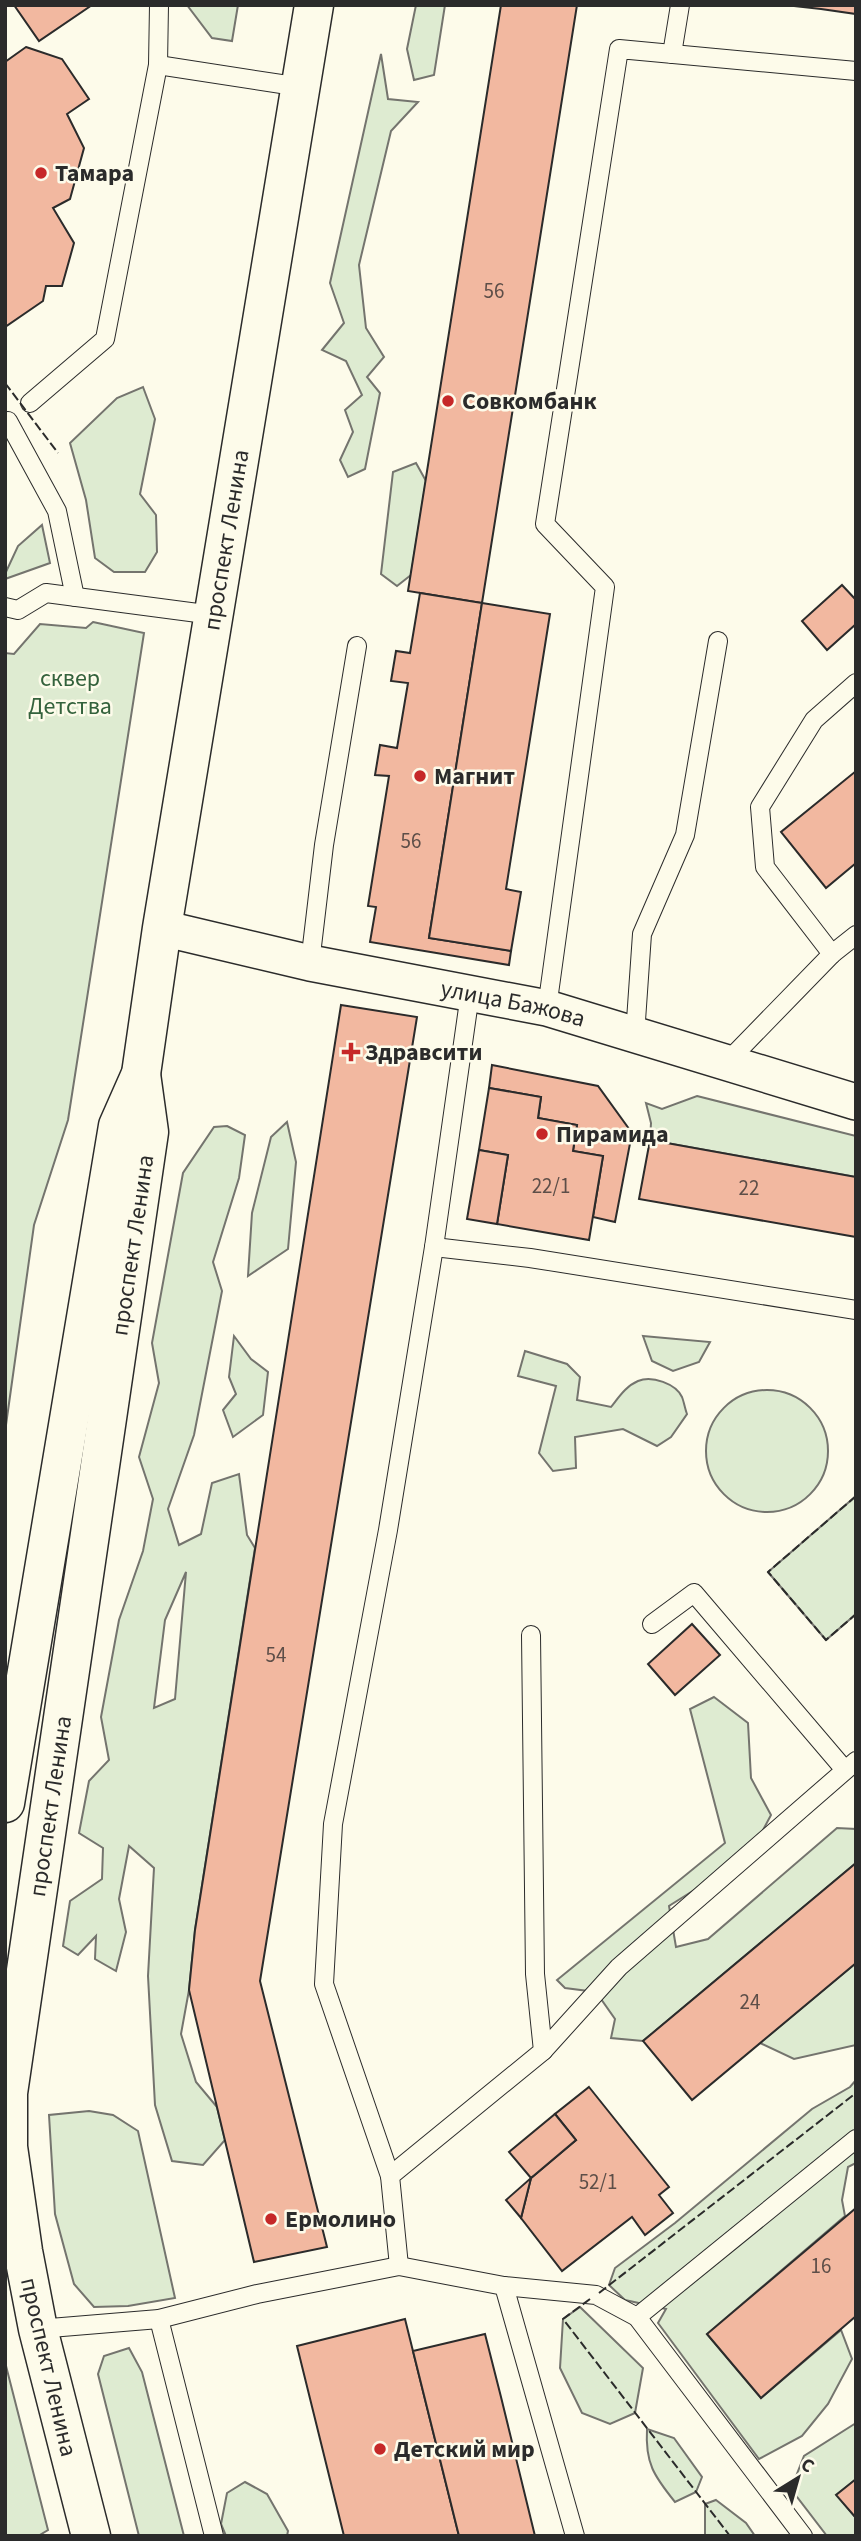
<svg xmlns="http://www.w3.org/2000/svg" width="861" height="2541" viewBox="0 0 861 2541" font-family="'Source Sans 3',sans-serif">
<rect width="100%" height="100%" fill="#fdfbea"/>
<!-- green -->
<g fill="#deebd1" stroke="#74746e" stroke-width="2" fill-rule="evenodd">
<polygon points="187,5 238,5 232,41 212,38"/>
<polygon points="416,5 445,5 434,75 414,80 407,49"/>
<polygon points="381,54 388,99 418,102 391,131 359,265 366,328 384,357 367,377 380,393 365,469 348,477 340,460 353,432 345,410 362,395 346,361 322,350 344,323 330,283"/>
<polygon points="143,387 155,419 140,494 156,515 157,552 145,572 114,572 95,558 86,500 70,443 117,398"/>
<polygon points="416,463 426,481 411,575 397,586 381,574 393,472"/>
<polygon points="42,525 50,563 5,579 5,574 18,546"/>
<polygon points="93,622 144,633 68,1120 34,1225 5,1432 5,653 14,654 40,624 86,628"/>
<polygon points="697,1096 856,1136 856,1177 650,1140 651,1123 646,1103 662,1109"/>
<polygon points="287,1122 296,1162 288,1249 248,1276 252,1213 271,1137"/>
<path d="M227,1126L245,1135L239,1178L213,1262L222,1291L194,1435L168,1509L179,1545L201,1534L212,1483L239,1474L247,1535L255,1548L195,1930L189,1990L181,2034L196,2082L217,2107L225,2140L203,2165L172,2161L155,2105L148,1976L154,1868L129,1846L119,1899L126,1932L116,1971L95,1959L96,1936L78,1955L63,1946L70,1901L102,1879L103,1848L79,1833L89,1781L109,1760L101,1717L119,1620L143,1551L153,1499L139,1457L159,1383L152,1343L183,1173L214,1127ZM186,1572L175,1699L154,1708L165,1620Z"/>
<polygon points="234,1336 251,1359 268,1372 263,1415 233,1437 223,1410 236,1394 229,1377"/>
<polygon points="643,1336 710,1342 699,1362 673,1371 652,1361"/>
<path d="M525,1351L567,1364L580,1377L577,1400L611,1407C619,1397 626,1386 638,1381C652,1375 676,1384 682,1397C684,1402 685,1409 687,1414L671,1437L657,1446L623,1429L575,1437L576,1468L553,1471L539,1453L556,1386L518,1376Z"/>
<circle cx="767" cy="1451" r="61"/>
<polygon points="856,1496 856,1614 826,1640 768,1572"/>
<polygon points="714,1697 748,1723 751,1778 771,1815 745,1864 699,1887 669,1906 676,1947 708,1939 837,1828 856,1829 856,1863 643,2041 611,2038 615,2019 596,1992 565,1988 557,1980 725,1843 690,1709"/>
<polygon points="856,1963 856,2045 794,2059 760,2043"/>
<polygon points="856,2080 856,2163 848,2167 842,2200 845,2216 707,2334 761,2398 841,2330 852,2359 828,2404 802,2436 759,2459 658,2323 666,2309 625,2300 609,2285 615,2268 675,2223 812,2109 850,2087"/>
<polygon points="89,2111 113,2115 138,2131 175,2298 128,2306 94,2307 74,2284 55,2214 49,2115"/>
<polygon points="580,2307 643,2368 635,2413 610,2424 582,2413 560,2368 563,2319"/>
<polygon points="129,2348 142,2372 184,2536 139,2536 98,2374 104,2356"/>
<polygon points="5,2362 48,2530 38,2536 5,2536"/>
<polygon points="856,2423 856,2479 837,2495 856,2518 856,2536 827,2536 791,2489 804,2456"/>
<path d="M647,2429L674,2438L702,2477L696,2492L675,2502C654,2476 645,2463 647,2429Z"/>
<polygon points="245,2482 267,2494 288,2531 287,2536 226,2536 221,2524 227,2493"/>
<polygon points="716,2500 746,2523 755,2536 705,2536 705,2504"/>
</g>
<!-- building -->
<g fill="#f2b8a0" stroke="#2b2b2b" stroke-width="2">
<polygon points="14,5 92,5 39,41"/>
<polygon points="501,5 577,5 482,603 408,591"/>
<polygon points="785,5 856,5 856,14 821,9"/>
<polygon points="26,47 62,59 89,99 67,114 84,148 70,199 53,208 74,243 62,286 46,286 43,301 5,327 5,62"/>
<polygon points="842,585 856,600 856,624 827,650 802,621"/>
<polygon points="420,593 482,603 429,938 511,951 509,965 370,942 376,907 368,906 389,776 375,775 380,745 397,748 408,683 391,681 396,651 410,653"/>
<polygon points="482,603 550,614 506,889 521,892 511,951 429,938"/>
<polygon points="856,771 856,863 826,888 781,832"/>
<polygon points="341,1005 417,1017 260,1981 327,2247 254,2262 189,1990 195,1930"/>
<polygon points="492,1065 598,1086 632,1133 615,1222 593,1217 603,1156 573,1151 577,1125 538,1118 541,1097 489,1088"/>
<polygon points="489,1088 541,1097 538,1118 577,1125 573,1151 603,1156 589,1240 497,1224 508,1155 479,1150"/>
<polygon points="650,1140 856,1177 856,1237 639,1199"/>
<polygon points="479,1150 508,1155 497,1224 467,1219"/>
<polygon points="692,1624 720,1655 675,1695 648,1664"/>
<polygon points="856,1863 856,1963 692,2100 643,2041"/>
<polygon points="589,2087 669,2187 659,2195 673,2213 645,2235 632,2217 562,2271 521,2218 531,2178 576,2140 555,2114"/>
<polygon points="555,2114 576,2140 531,2178 509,2152"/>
<polygon points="531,2178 521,2218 506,2200"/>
<polygon points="856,2208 856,2316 761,2398 707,2334"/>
<polygon points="405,2319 459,2536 344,2536 297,2346"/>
<polygon points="485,2334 501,2397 535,2536 459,2536 413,2351"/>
<polygon points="856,2479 856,2518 836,2495"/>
</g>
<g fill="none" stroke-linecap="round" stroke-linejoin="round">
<defs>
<g id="service">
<polyline points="672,54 680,5"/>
<polyline points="158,65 301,87"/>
<polyline points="30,403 105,339 158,65 159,5"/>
<polyline points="8,421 57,511 75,597"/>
<polyline points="5,607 18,610 46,593 213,615"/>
<polyline points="832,954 765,867 760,807 814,720 856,683"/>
<polyline points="310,963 324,845 357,646"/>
<polyline points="547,1008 605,587 545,524 619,49 856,71"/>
<polyline points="635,1035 642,934 685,835 718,641"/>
<polyline points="726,1063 832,954 856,935"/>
<polyline points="434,1247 530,1258 856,1310"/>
<polyline points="652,1624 694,1593 845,1770"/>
<polyline points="543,2051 619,1967 856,1761"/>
<polyline points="390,2176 324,1984 333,1824 388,1530 434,1247 470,994"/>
<polyline points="399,2266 390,2176 543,2051 535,1974 531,1635"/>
<polyline points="504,2286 596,2295 637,2317 803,2536"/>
<polyline points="637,2317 856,2139"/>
<polyline points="159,2319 214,2536"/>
<polyline points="38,2329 159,2319 257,2294 399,2266 504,2286 575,2536"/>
</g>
<g id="minor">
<path id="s1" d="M162,928L310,963L547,1008L856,1102"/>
</g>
<g id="primary">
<path id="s2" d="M5,1803L118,1126L141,1074L162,928L314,5"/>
<path id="s3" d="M91,2536L38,2329L23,2251L8,2147V2093L149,1132L141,1074"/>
</g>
</defs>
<!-- service casing -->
<use href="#service" stroke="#2b2b2b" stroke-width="20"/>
<!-- minor casing -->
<use href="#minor" stroke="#2b2b2b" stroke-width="38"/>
<!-- primary casing -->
<use href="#primary" stroke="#2b2b2b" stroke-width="41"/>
<!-- service -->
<use href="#service" stroke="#fdfbea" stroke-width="18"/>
<!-- minor -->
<use href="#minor" stroke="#fdfbea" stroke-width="35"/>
<!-- primary -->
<use href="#primary" stroke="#fdfbea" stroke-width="38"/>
<!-- fence -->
<g stroke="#2b2b2b" stroke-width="2" stroke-dasharray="9 3.5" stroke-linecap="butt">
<polyline points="5,383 58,453"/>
<polyline points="856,1496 768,1572 826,1640 856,1614"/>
<polyline points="599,2293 856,2093"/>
<polyline points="590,2299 563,2319 730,2536"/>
</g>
</g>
<!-- markers -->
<g fill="#c62828" stroke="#fdfbea" stroke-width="2.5">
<circle cx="41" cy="173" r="7"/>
<circle cx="448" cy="401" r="7"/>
<circle cx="420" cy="776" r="7"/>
<path d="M347.5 1041.5h7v7h7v7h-7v7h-7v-7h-7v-7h7z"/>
<circle cx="542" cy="1134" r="7"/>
<circle cx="271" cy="2219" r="7"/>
<circle cx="380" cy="2449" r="7"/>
</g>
<g text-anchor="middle" stroke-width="5" stroke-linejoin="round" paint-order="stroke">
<!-- number labels -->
<g font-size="21" fill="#5d4e48">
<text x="494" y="298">56</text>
<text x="411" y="848">56</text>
<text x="551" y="1193">22/1</text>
<text x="749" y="1195">22</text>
<text x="276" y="1662">54</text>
<text x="750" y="2009">24</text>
<text x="598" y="2189">52/1</text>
<text x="821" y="2273">16</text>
</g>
<!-- poi labels -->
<g font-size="24" font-weight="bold" fill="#2b2b2b" stroke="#fdfbea" text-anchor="start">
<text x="55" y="181">Тамара</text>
<text x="462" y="409">Совкомбанк</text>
<text x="434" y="784">Магнит</text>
<text x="365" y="1060">Здравсити</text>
<text x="556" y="1142">Пирамида</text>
<text x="285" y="2227">Ермолино</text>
<text x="394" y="2457">Детский мир</text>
</g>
<!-- street labels -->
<g font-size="24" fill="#2b2b2b" stroke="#fdfbea">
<text dy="8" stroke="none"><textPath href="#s2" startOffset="1284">проспект Ленина</textPath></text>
<text dy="8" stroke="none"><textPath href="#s1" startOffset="359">улица Бажова</textPath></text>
<text dy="8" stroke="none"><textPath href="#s3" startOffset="1309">проспект Ленина</textPath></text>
<text dy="8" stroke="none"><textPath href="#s3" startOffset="742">проспект Ленина</textPath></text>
<text transform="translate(49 2367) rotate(77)" y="8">проспект Ленина</text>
</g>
<!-- park labels -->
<g font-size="24" fill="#34623c" stroke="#fdfbea">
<text x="70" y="686">сквер<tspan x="70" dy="28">Детства</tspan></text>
</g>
</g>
<!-- border -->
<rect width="861" height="2541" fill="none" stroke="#2b2b2b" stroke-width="14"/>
<!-- north arrow -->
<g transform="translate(798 2478) rotate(37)" stroke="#fdfbea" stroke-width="5" paint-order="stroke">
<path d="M0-5L12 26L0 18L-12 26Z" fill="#2b2b2b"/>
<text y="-10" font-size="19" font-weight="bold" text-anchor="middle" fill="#2b2b2b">С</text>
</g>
</svg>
